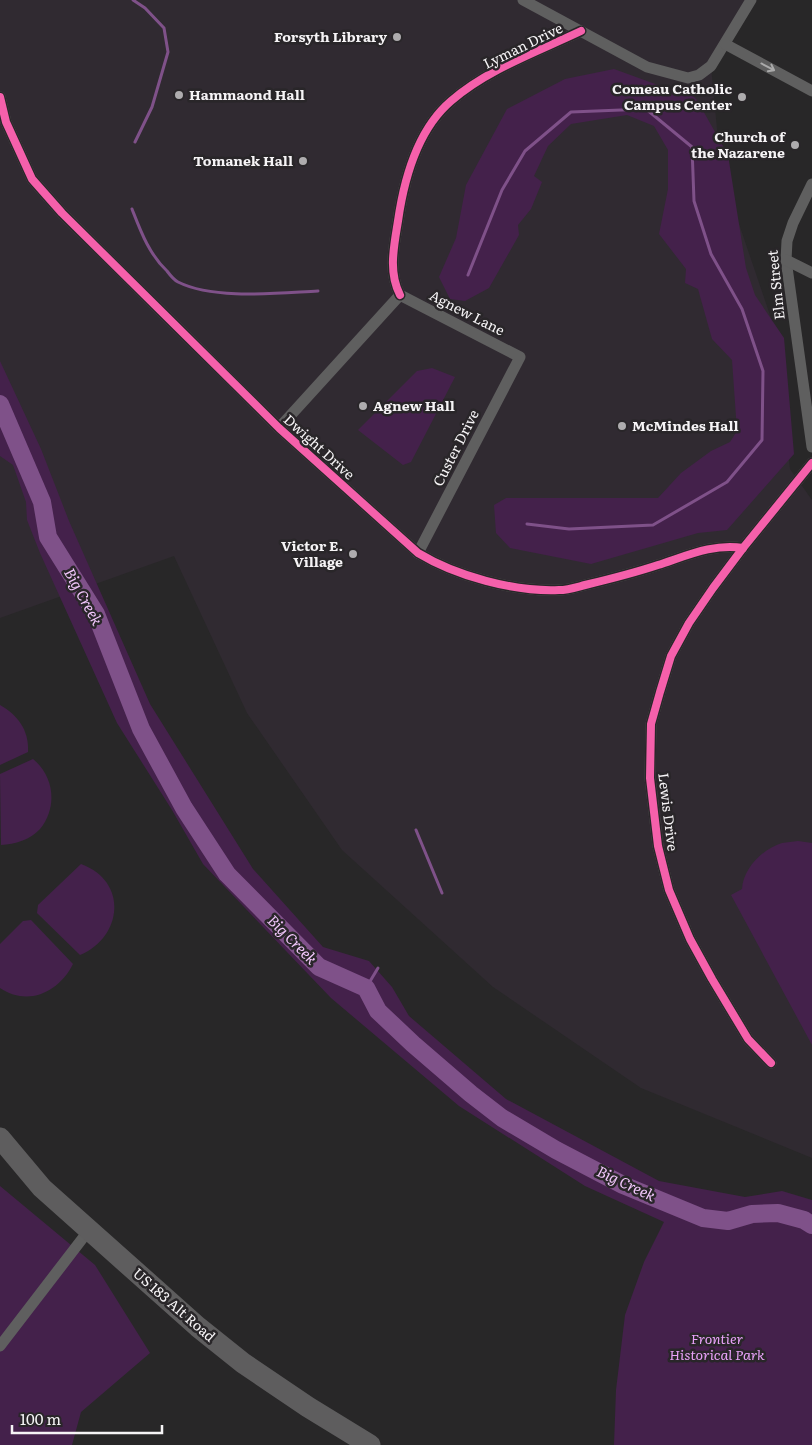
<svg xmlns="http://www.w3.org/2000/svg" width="812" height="1445" viewBox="0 0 812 1445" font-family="Literata,serif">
<rect width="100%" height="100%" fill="#282728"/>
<!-- built -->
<polygon fill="#302a31" points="0,0 749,0 711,66 717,129 736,215 773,324 790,469 812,500 812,1158 641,1088 493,987 342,850 247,713 174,556 0,618"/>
<!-- green -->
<g fill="#44214b">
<polygon points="614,69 669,89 690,93 697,100 728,155 746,268 755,295 784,338 794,454 727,530 698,533 591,564 510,548 496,533 494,505 506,498 658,498 681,473 711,451 730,442 737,431 732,360 712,339 698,289 685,283 686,269 659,234 668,189 668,150 654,126 627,115 571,124 548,146 534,176 542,182 531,209 518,225 519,235 489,288 465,301 450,299 439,277 456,238 466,185 507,109 565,79"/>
<polygon points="0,361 41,449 69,521 150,704 253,869 323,947 369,961 392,987 409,1016 506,1099 659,1181 745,1197 782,1191 812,1200 812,1445 614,1445 616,1390 625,1315 644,1262 664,1222 585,1186 459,1106 331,998 203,864 172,810 117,723 40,553 27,520 26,502 13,465 0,456"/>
<polygon points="432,368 455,377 411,462 403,465 358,430 417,371"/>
<path d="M0,705C19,716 29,731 28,752L0,765Z"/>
<path d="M33,759C54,776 58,807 40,829C30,840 15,844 1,845L0,774Z"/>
<path d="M798,841L812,843V1045L731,895L742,889C743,869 762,849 782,843C787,842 793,842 798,841Z"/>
<path d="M81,864C128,881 123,937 80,955L37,913L38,905Z"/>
<path d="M31,920L73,964C59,992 28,1007 0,988V944L23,921Z"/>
<polygon points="0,1186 95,1265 150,1353 81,1412 72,1445 0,1445"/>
</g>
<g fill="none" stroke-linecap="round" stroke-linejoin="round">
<!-- stream -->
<g stroke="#7f5189" stroke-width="3">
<polyline points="133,0 145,8 164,28 168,52 152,107 135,142"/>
<path d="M132,209C141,232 149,254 167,271C170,275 174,280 178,282C214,300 277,293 318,291"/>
<polyline points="468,275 502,190 525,151 571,112 646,109 692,147 694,201 711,254 742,309 763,371 762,440 727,482 653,525 569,529 527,524"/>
<polyline points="416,830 442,893"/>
<polyline points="366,988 378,968"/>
</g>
<!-- river -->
<polyline stroke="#7f5189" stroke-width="18" points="0,404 42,502 48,537 96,614 141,729 184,808 227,874 319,967 366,988 378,1011 413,1044 471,1094 502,1118 556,1150 623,1185 703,1218 728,1221 752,1214 778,1213 804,1220 812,1225"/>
<!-- street -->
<g stroke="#5f5f5f" stroke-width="11">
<polyline points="523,0 647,67 688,78 699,75 711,66 751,0"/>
<polyline points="725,44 812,91"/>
<path d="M0,97L6,122L32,179L62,213L279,428L418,553C456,576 514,592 559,590C568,590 577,587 585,585C610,579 634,573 658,565C686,556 714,543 743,548"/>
<polyline points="812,184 793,223 787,241 786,260 812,447"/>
<polyline points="786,260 812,273"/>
<path d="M400,295C388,272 394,246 398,221C404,179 417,130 451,101C488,69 537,52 581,31"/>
<polyline points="400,295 520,357 418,553"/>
<polyline points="279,428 400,295"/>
<polyline points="771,1063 748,1039 712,979 690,939 669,890 658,846 650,778 651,724 660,692 671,656 689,623 713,588 743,548 812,463"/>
<polyline points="0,1346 89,1230"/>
</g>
<!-- highway -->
<polyline stroke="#5e5d5e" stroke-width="21" points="0,1138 42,1188 198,1327 243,1363 308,1407 370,1445"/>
<defs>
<g id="cycleway">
<path d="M0,97L6,122L32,179L62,213L279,428L418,553C456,576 514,592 559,590C568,590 577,587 585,585C610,579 634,573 658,565C686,556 714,543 743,548"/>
<path d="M400,295C388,272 394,246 398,221C404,179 417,130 451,101C488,69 537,52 581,31"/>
<polyline points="771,1063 748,1039 712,979 690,939 669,890 658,846 650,778 651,724 660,692 671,656 689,623 713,588 743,548 812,463"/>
</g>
</defs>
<!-- cycleway casing -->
<use href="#cycleway" stroke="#292629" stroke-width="11"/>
<!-- cycleway -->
<use href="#cycleway" stroke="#f560ab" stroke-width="8"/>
</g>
<!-- one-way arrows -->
<defs><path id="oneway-shaft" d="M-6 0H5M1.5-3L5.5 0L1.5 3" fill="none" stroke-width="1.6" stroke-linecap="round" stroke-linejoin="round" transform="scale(1.25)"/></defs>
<use stroke="#aaa" href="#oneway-shaft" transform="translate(768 67) rotate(28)"/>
<!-- markers -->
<g fill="#aeacae" stroke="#292629" stroke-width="2">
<circle cx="397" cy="37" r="5"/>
<circle cx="179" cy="95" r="5"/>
<circle cx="742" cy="97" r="5"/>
<circle cx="795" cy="145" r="5"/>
<circle cx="303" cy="161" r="5"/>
<circle cx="363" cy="406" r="5"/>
<circle cx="622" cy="426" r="5"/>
<circle cx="353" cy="554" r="5"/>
</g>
<g text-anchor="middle" stroke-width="5" stroke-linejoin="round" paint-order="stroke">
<!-- poi labels -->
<g font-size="14" font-weight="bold" fill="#f6f4f6" stroke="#292629" text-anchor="end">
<text x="387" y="42">Forsyth Library</text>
<text x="732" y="94">Comeau Catholic<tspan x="732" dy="16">Campus Center</tspan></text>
<text x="189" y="100" text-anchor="start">Hammaond Hall</text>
<text x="785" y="142">Church of<tspan x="785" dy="16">the Nazarene</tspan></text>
<text x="293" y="166">Tomanek Hall</text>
<text x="373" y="411" text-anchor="start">Agnew Hall</text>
<text x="632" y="431" text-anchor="start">McMindes Hall</text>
<text x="343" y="551">Victor E.<tspan x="343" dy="16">Village</tspan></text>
</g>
<!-- street labels -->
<g font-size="14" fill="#f6f4f6" stroke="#292629">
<text transform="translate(523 46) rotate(-26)" y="5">Lyman Drive</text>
<text transform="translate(776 285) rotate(-96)" y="5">Elm Street</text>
<text transform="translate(467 313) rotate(27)" y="5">Agnew Lane</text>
<text transform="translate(319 447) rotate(42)" y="5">Dwight Drive</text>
<text transform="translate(456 448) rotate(-63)" y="5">Custer Drive</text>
<text transform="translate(668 812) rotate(83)" y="5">Lewis Drive</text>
<text transform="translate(174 1305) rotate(41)" y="5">US 183 Alt Road</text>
</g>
<!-- park labels -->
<g font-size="14" font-style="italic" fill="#e9a2f9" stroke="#292629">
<text x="717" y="1344">Frontier<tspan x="717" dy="16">Historical Park</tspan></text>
</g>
<!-- water labels -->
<g font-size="15" font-style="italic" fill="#f2c7fc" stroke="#292629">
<text transform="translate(83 597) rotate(61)" y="5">Big Creek</text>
<text transform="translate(292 940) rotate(45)" y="5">Big Creek</text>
<text transform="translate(626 1184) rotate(25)" y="5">Big Creek</text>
</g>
</g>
<!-- scale -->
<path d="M12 1425v8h150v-8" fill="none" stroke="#f6f4f6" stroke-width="2.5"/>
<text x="20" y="1425" font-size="15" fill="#f6f4f6" stroke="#292629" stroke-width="4" paint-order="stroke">100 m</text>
</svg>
